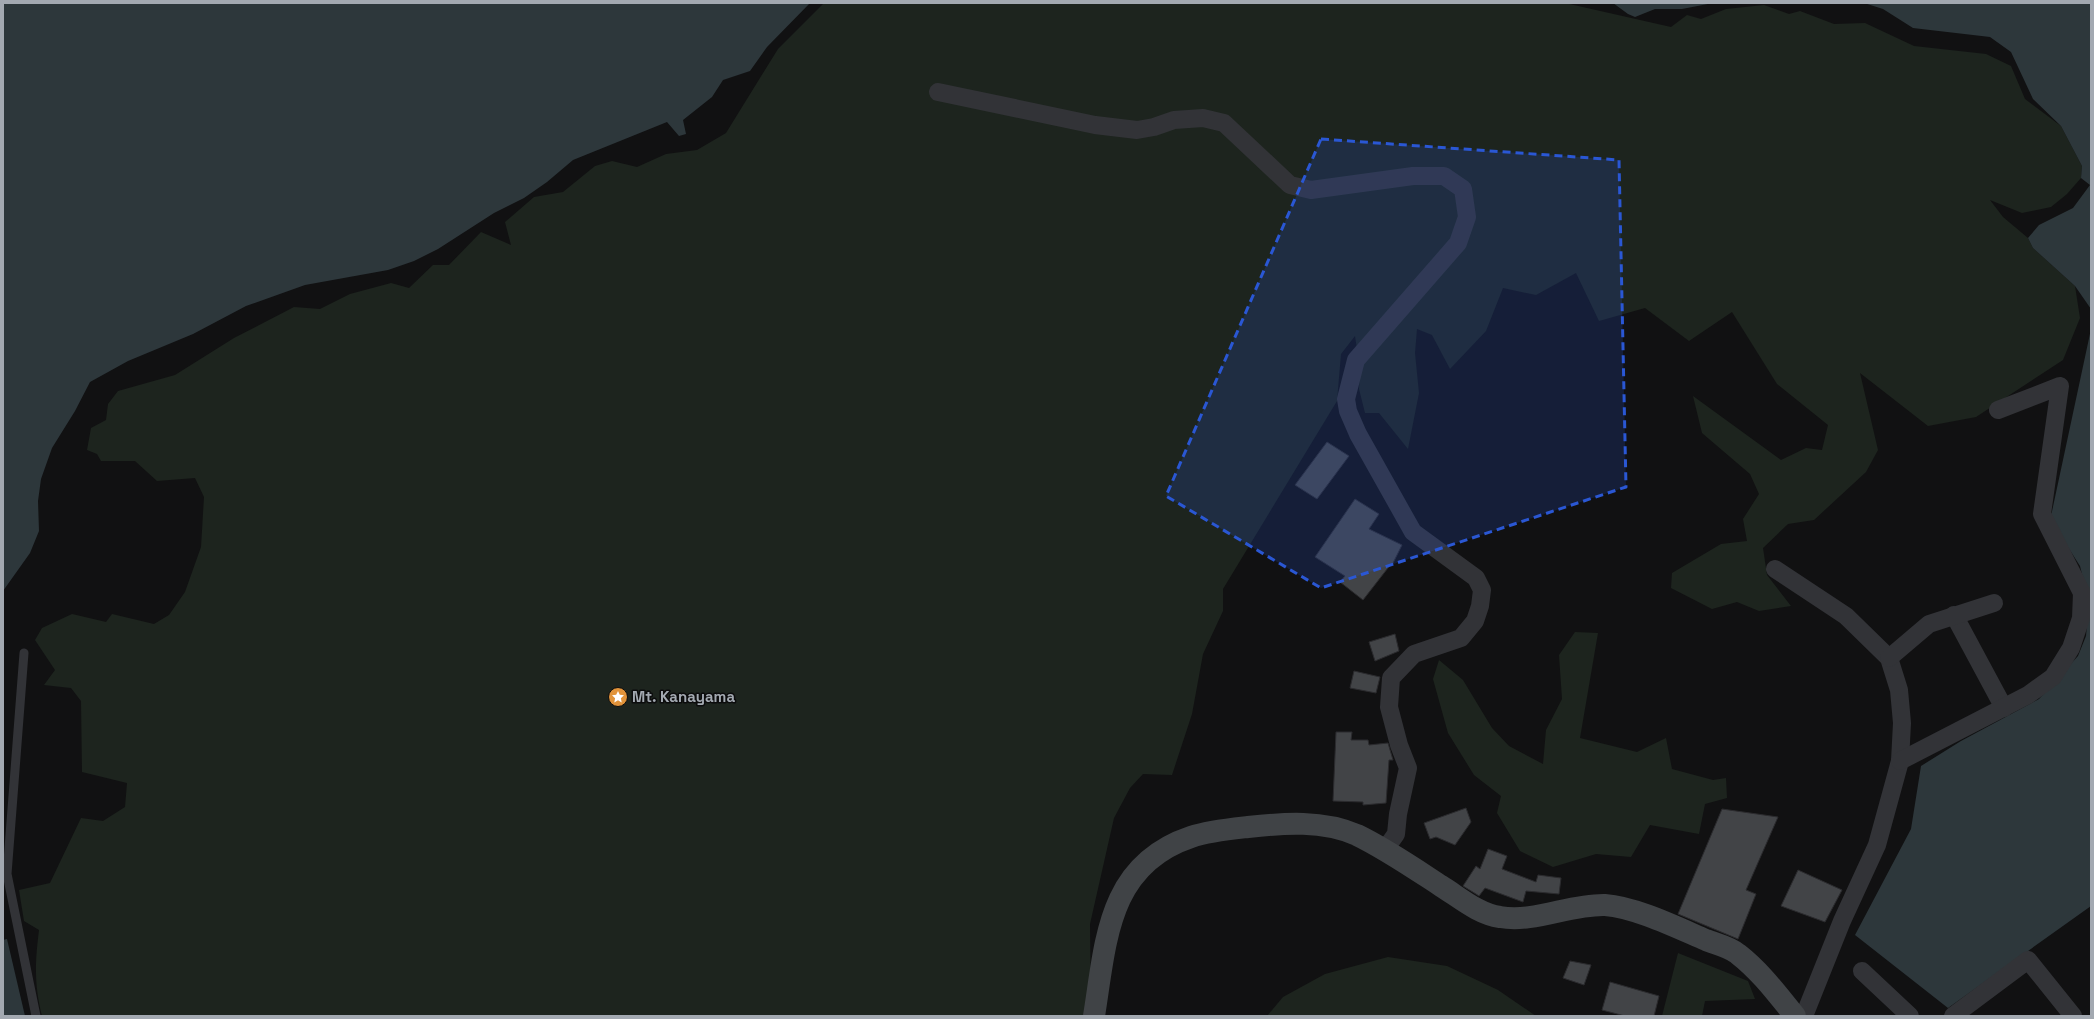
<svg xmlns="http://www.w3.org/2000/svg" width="2094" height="1019" viewBox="0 0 2094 1019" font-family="'Space Grotesk',sans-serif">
<rect width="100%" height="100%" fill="#111112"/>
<!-- green -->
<g fill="#1d241e">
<path d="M824,3H1565L1671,27L1687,15L1701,19L1726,9L1764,5L1789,14L1800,11L1834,24L1865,23L1914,46L1986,54L2011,66L2025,99L2061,126L2082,166L2081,178L2067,194L2051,207L2022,213L1990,200L2003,217L2028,238L2033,248L2075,286L2080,318L2063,360L1976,417L1928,426L1860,373L1878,450L1866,472L1814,520L1788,524L1763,548L1767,575L1791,606L1759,611L1737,602L1712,609L1671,588L1672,573L1721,544L1747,541L1743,519L1759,494L1750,474L1702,433L1693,396L1781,460L1806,448L1822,450L1828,425L1777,384L1732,312L1689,341L1645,308L1599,321L1576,273L1536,295L1503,288L1486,331L1450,369L1432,335L1417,329L1415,353L1419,393L1408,449L1379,413H1365L1359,389L1360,369L1355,336L1341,354L1337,401L1223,589V611L1203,654L1192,714L1172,775L1143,774L1130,788L1114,818L1090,924L1091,1016H42C34,984 35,963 39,930L24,921L19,890L50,883L81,818L103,821L125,807L127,783L82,772L81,701L71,688L44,685L55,670L35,640L42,628L72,614L106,622L112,614L154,624L169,615L185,592L201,547L204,497L195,478L157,481L135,461H101L97,454L87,450L91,428L106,420L108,404L118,391L175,375L234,338L294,307L320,309L350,294L391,283L409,288L433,265H449L481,232L511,245L505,222L534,197L563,192L595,166L612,161L637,167L666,154L697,150L726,133L778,49Z"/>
<polygon points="1575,632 1598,633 1580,738 1637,752 1666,738 1672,769 1713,780 1726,778 1727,798 1705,804 1699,834 1650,825 1631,857 1596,854 1553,867 1520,851 1497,813 1501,796 1474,775 1448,733 1433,679 1439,660 1463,680 1492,728 1509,746 1543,764 1546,730 1562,699 1559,655"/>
<polygon points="1678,953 1748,981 1755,999 1705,1001 1702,1016 1662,1016"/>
<polygon points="1388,957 1447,966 1498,990 1536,1016 1267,1016 1283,997 1325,974"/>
</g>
<!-- water -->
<g fill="#2d373b">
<polygon points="3,3 810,3 767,47 750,71 723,80 712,97 683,120 686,134 679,136 667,122 573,160 547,182 524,198 494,213 438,249 414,261 388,270 305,285 246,306 193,334 128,361 90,382 75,411 52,448 41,479 38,501 39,531 30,553 3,591"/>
<polygon points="1613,3 1713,3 1682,9 1655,9 1635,17 1628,14"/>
<polygon points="1864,3 2091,3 2091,309 2075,286 2033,248 2028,238 2039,225 2073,208 2090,185 2081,178 2082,166 2061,126 2033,99 2011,52 1990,37 1913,28 1883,9"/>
<polygon points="2091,329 2091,906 1948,1008 1855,935 1911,829 1921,766 1961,741 2039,699 2078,656 2086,636 2089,602 2080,566 2064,541 2051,516"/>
<polygon points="7,939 25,1016 3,1016 3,940"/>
</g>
<!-- building -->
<g fill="#424447" stroke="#2b2b2e">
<polygon points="1327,442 1349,456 1317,499 1295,485"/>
<polygon points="1355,499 1379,514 1369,529 1402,545 1392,565 1391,564 1363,600 1340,582 1345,576 1315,557"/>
<polygon points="1395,634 1399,651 1375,661 1369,642"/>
<polygon points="1354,671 1380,677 1376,693 1350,688"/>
<polygon points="1336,732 1352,732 1351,740 1368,740 1369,745 1388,743 1393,760 1389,760 1386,803 1363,805 1363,802 1333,801"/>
<polygon points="1466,808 1471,822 1455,845 1436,837 1430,839 1424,823"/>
<polygon points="1722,809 1778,817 1746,890 1756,894 1738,939 1678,914"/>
<polygon points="1488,849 1507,856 1502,869 1536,882 1538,875 1561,878 1559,894 1526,891 1523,902 1485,888 1479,896 1476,894 1463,886 1476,866 1480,869"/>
<polygon points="1798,870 1842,890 1825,922 1781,906"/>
<polygon points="1570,961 1591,965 1584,985 1563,978"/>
<polygon points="1610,982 1659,996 1654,1016 1625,1016 1602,1010"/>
</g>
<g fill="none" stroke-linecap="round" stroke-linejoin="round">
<!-- lane -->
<polyline stroke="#323337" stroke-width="9" points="24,653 7,874 36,1016"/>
<!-- street -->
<g stroke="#323337" stroke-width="18">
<polyline points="938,92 1095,125 1137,130 1154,127 1174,120 1203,118 1224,123 1290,185 1311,190 1413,176 1444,176 1463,189 1467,217 1458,243 1356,360 1346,399 1348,411 1358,434 1413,532 1476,578 1482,590 1480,606 1475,621 1461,638 1414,654 1391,678 1389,707 1399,745 1408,768 1398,814 1396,834 1384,851"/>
<polyline points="1775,569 1846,616 1889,658 1899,690 1902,723 1900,761 1877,845 1842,921 1804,1016"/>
<polyline points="1954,615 2004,708"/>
<polyline points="1889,658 1929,624 1994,603"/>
<polyline points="1900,761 2028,695 2053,677 2071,648 2081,618 2082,593 2042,514 2060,386 1998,410"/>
<polyline points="1862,971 1910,1016"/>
<polyline points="1953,1016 2028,960 2073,1016"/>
</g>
<!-- secondary -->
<path stroke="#404346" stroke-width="22" d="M1094,1016C1106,942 1107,865 1191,837C1209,831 1230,829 1248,827C1284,823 1323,820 1357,835C1386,849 1415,869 1441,886C1459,897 1478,914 1500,917C1535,923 1570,904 1605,905C1635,907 1678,928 1706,940C1716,944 1730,947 1738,954C1761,972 1777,994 1795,1016"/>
</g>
<!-- marked area -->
<path fill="#2a57d4" fill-opacity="0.2" stroke="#2a57d4" stroke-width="3" stroke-dasharray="8 5" stroke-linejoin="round" d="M1321,139L1619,160L1626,487L1321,588L1166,496Z"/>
<!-- icons -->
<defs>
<symbol id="sight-disc" viewBox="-11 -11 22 22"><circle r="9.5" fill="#e1933a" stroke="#0c0c0d"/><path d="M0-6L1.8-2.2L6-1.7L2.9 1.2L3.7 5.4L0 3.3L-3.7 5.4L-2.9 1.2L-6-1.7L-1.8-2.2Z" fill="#fff"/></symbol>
</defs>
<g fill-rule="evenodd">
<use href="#sight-disc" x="607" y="686" width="22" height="22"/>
</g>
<g text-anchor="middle" stroke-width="3" stroke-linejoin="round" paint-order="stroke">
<!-- poi labels -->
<g font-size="15" font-weight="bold" fill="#a3a9b1" stroke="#0c0c0d" text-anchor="start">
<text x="632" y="702">Mt. Kanayama</text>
</g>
</g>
<!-- border -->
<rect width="2094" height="1019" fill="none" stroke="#a3a9b1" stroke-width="8"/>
</svg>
